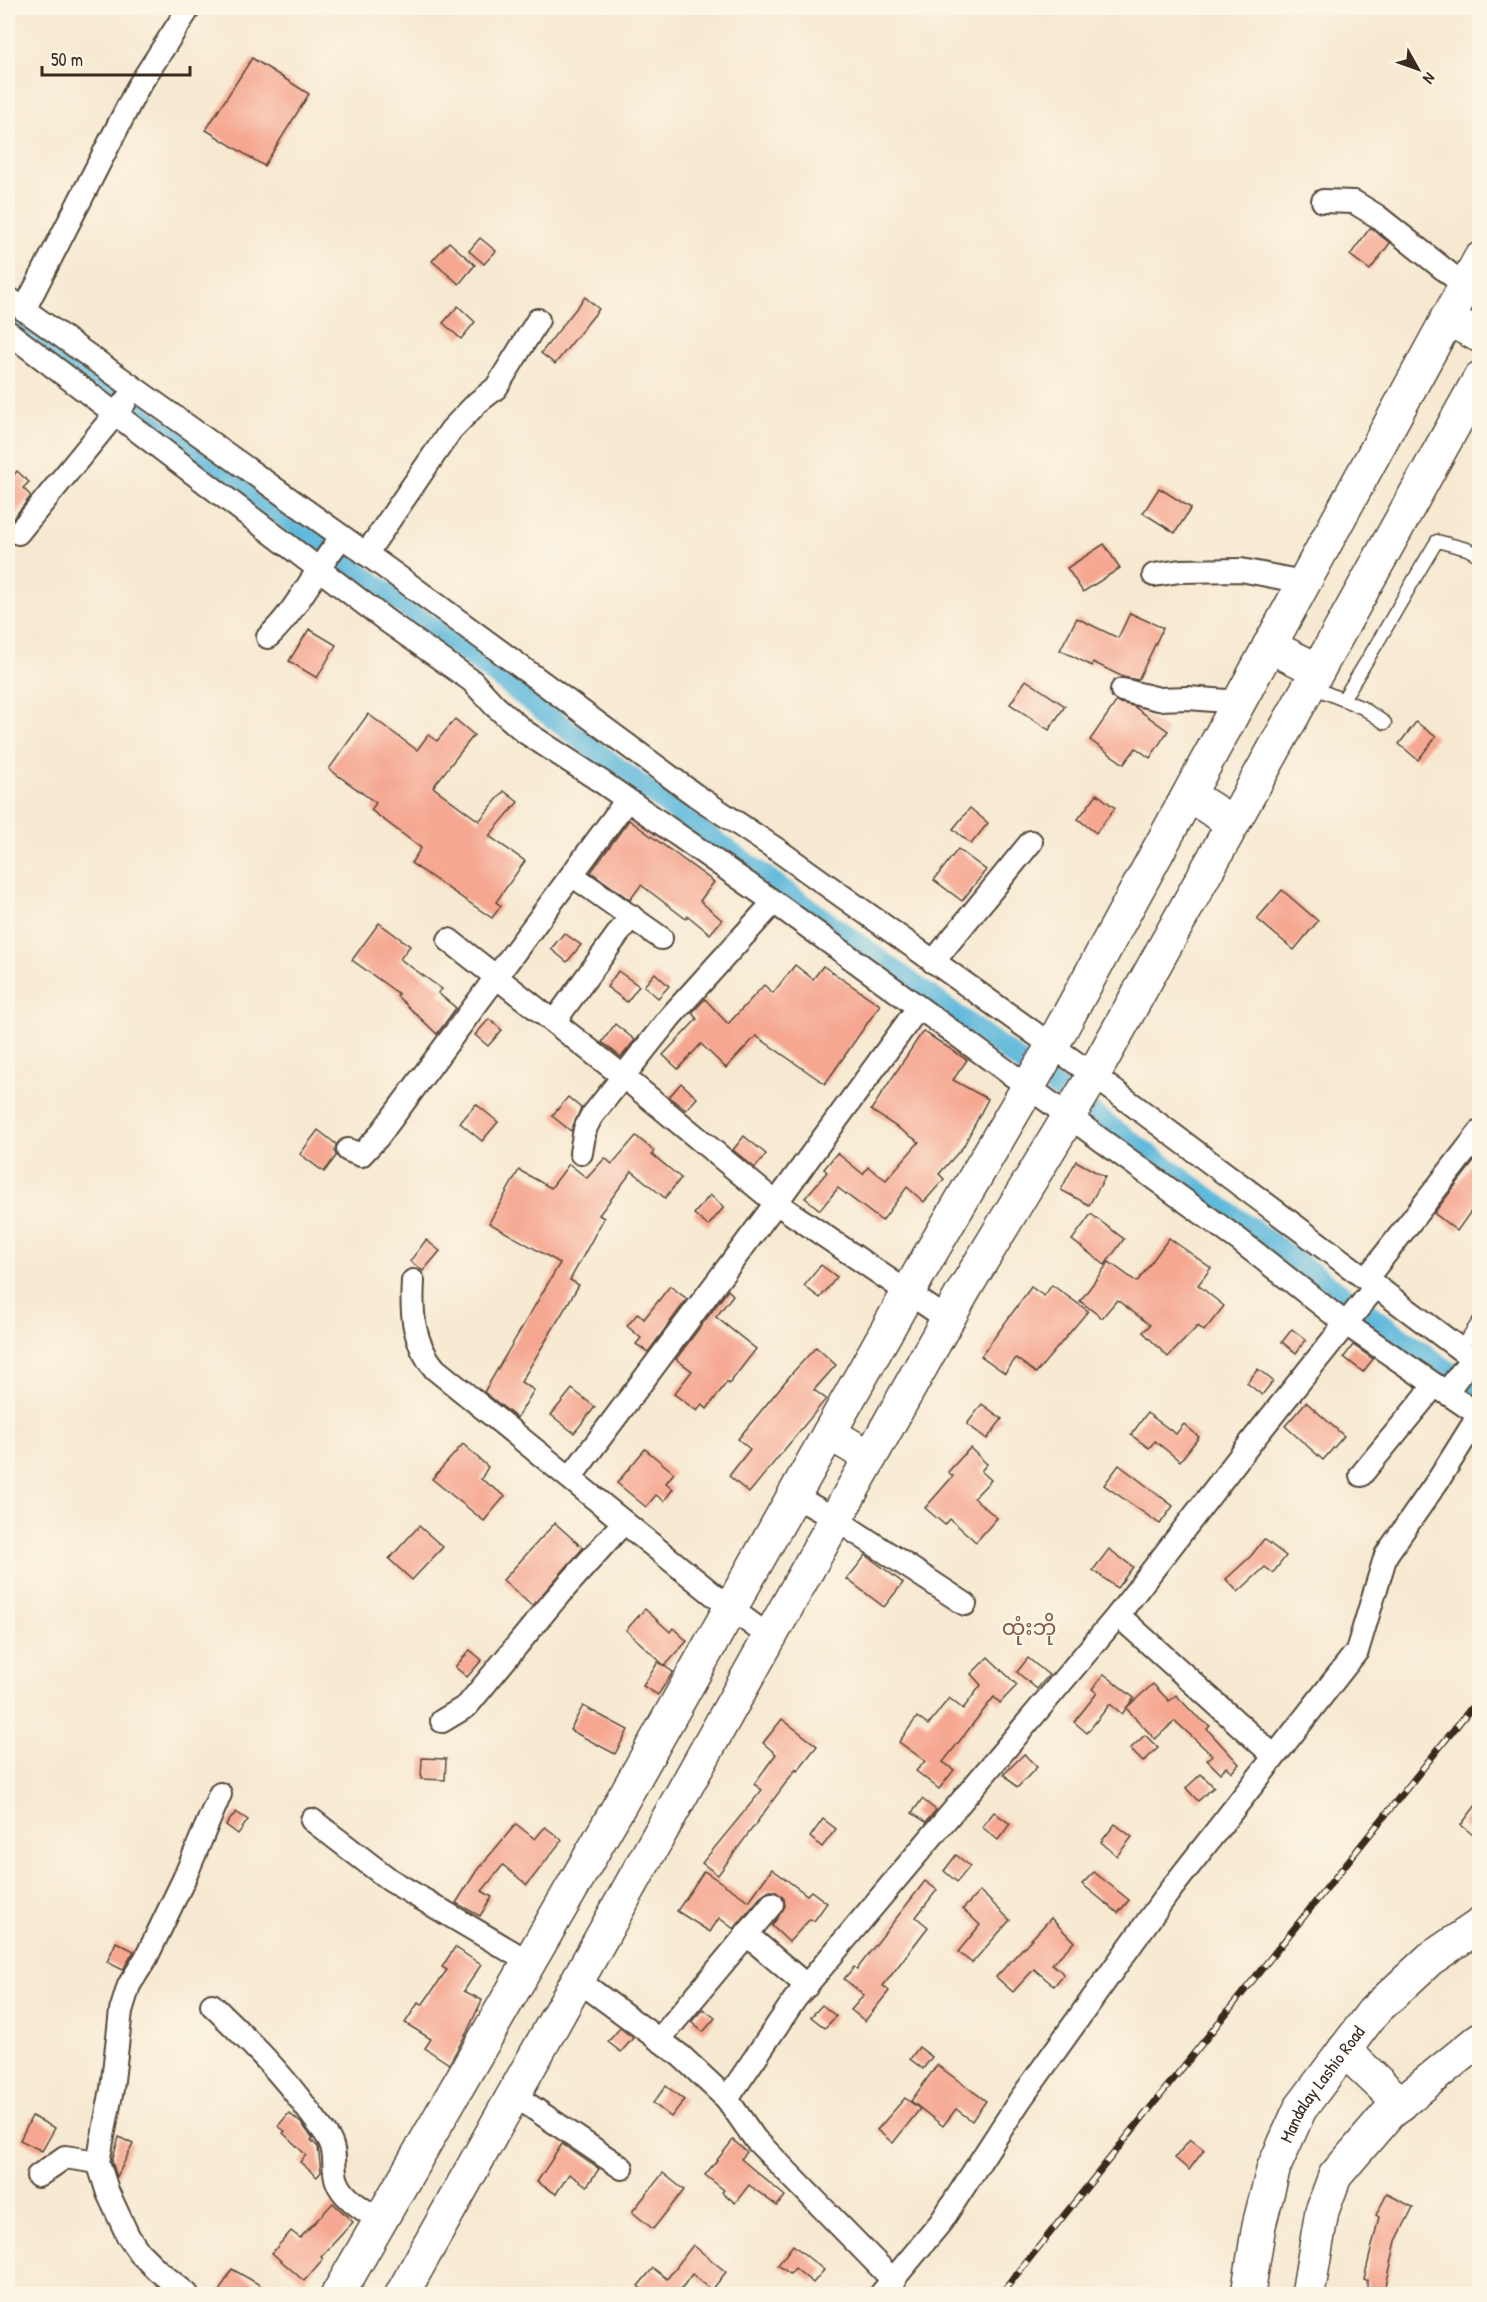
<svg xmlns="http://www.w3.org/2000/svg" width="1487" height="2302" viewBox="0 0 1487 2302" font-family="'Patrick Hand','Noto Sans Myanmar',sans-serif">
<rect width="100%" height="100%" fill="#fcf5e5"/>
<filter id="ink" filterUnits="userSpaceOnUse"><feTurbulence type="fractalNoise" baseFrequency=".0167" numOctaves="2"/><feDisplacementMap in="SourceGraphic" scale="12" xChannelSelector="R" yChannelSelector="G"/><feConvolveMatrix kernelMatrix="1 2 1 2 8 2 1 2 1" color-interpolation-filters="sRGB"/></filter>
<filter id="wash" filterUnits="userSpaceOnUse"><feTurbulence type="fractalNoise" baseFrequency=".008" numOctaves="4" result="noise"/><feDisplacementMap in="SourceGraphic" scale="24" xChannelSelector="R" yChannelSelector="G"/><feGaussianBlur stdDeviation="1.35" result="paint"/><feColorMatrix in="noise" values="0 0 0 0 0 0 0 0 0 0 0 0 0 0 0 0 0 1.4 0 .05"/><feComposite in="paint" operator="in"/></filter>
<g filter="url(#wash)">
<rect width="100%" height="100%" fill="#f7e9d1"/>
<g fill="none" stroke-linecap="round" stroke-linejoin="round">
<!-- canal -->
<polyline stroke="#5eb9dc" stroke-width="21" points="8,318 354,568 690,822 1480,1394"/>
</g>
<g id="blocks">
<!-- building -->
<g fill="#f5a791">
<polygon points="252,58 309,94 264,166 206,130"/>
<polygon points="1370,228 1390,243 1370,270 1350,255"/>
<polygon points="480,238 496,251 484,264 469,251"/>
<polygon points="449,242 475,265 459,284 432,261"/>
<polygon points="585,297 599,309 555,364 541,353"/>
<polygon points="458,306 475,322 461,339 443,323"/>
<polygon points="17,471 29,482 23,488 31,496 8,525 8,473 12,477"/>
<polygon points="1159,488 1191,508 1175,533 1143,513"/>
<polygon points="1104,544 1120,568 1083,592 1067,568"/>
<polygon points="1130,613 1163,628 1138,680 1123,677 1093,662 1092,666 1060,650 1077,618 1118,638"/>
<polygon points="309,629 336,645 317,678 289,661"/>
<polygon points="1026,680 1065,706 1049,730 1010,704"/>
<polygon points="1116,702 1133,706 1168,731 1150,758 1136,748 1124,764 1090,740"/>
<polygon points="368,714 417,750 428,735 437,741 455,719 474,735 433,787 479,821 504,791 518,802 489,836 525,861 496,902 501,906 492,918 411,863 421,848 371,810 376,803 329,769"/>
<polygon points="1416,722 1436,737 1418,760 1399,744"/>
<polygon points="1097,794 1115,808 1096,833 1078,819"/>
<polygon points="970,808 988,823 971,844 953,829"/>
<polygon points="629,820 714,882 700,901 722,920 710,934 688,916 686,919 641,885 630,900 591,872"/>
<polygon points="958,849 986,870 962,901 934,880"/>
<polygon points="1282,890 1318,921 1294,950 1257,919"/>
<polygon points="379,923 410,946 400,959 442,989 438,993 456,1008 437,1034 397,996 399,994 352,960"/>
<polygon points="564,933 581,945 567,962 551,949"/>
<polygon points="795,965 813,979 823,966 880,1005 825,1084 756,1036 726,1068 701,1044 678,1069 663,1055 697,1019 692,1013 705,999 728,1024 764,985 773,993"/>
<polygon points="618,971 639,986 627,1002 607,987"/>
<polygon points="655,973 669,986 658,998 644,986"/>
<polygon points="489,1019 502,1030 488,1046 475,1035"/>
<polygon points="615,1024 635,1040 621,1057 602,1042"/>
<polygon points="923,1031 967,1060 953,1080 988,1099 963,1147 939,1174 944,1179 924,1202 907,1187 882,1221 838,1188 820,1210 805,1198 827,1172 824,1169 837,1153 863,1174 868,1167 886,1180 919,1142 871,1110"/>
<polygon points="681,1083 697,1098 686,1110 669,1097"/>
<polygon points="568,1097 581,1108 571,1131 552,1116"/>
<polygon points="476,1104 498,1122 482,1141 460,1123"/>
<polygon points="318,1130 336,1144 335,1152 336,1156 324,1172 300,1154"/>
<polygon points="636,1136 654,1151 652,1154 681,1178 665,1198 632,1171 599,1215 604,1218 570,1280 579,1285 521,1382 534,1390 517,1418 484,1392 560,1263 489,1223 519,1170 551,1188 569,1164 587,1178 605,1158 612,1164"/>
<polygon points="744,1136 766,1154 755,1168 733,1150"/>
<polygon points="1479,1155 1479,1200 1457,1231 1434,1213"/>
<polygon points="1076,1161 1105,1177 1089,1205 1061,1190"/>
<polygon points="710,1195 724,1207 708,1226 694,1214"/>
<polygon points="1091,1214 1124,1239 1105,1265 1072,1240"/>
<polygon points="1169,1238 1211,1268 1198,1285 1224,1306 1204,1331 1198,1326 1168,1357 1143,1332 1150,1325 1117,1300 1102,1318 1080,1301 1109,1262 1137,1282"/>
<polygon points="426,1240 440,1251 423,1271 410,1261"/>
<polygon points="821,1265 837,1277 820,1298 804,1286"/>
<polygon points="1052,1285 1088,1311 1036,1373 1016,1358 1005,1373 981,1356 1031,1287 1044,1296"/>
<polygon points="670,1286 687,1299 648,1352 636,1344 641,1338 627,1326 638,1313 644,1319"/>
<polygon points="728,1290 733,1295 716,1317 756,1349 729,1384 727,1382 707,1409 702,1404 697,1411 674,1394 692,1371 676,1359"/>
<polygon points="1292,1329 1306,1340 1296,1353 1282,1342"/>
<polygon points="1353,1345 1373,1359 1363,1372 1344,1357"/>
<polygon points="816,1347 836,1365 814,1390 826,1399 749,1493 729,1476 750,1449 738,1439 793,1372"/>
<polygon points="1258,1369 1273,1381 1262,1395 1247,1383"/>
<polygon points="572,1389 595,1407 574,1433 551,1415"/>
<polygon points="1306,1402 1344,1436 1323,1460 1285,1426"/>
<polygon points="982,1404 1002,1419 987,1439 967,1424"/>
<polygon points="1147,1413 1176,1434 1184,1424 1199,1437 1180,1461 1155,1441 1149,1448 1131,1435"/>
<polygon points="463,1444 488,1467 481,1479 505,1496 484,1521 432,1479"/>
<polygon points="970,1448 987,1464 981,1471 991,1480 974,1498 997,1518 976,1542 950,1519 945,1525 925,1508 953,1476 948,1472"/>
<polygon points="645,1449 674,1473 666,1483 673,1489 664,1501 656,1495 646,1507 617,1483"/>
<polygon points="1119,1465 1173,1506 1160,1524 1104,1485"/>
<polygon points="555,1523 583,1548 532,1606 503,1580"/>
<polygon points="419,1526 443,1547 412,1580 389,1559"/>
<polygon points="1264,1539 1286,1556 1273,1573 1265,1567 1238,1592 1226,1579 1251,1556"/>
<polygon points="1109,1549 1133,1567 1117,1588 1093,1570"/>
<polygon points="866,1555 903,1583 884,1607 847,1579"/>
<polygon points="645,1609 670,1632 673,1628 687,1641 665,1666 626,1630"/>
<polygon points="470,1650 482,1660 467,1677 455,1667"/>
<polygon points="988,1657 1017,1685 1000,1703 994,1697 943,1762 954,1770 939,1789 916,1771 925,1761 899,1742 917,1717 928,1725 949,1698 963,1709 981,1685 971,1674"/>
<polygon points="1028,1658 1049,1675 1037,1689 1017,1672"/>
<polygon points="658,1662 673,1672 658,1695 643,1686"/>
<polygon points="1104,1674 1134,1698 1122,1714 1110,1704 1087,1733 1074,1722 1097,1693 1092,1689"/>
<polygon points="1153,1684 1169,1701 1176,1695 1195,1715 1210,1726 1207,1729 1239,1764 1232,1772 1226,1767 1220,1773 1207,1760 1212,1755 1175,1721 1155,1739 1126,1708"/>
<polygon points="583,1706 628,1730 615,1754 570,1730"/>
<polygon points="782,1719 817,1746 797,1771 796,1769 718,1875 702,1863 762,1790 754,1784 776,1754 763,1743"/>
<polygon points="1145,1735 1158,1748 1143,1762 1130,1749"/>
<polygon points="1024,1754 1037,1767 1017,1788 1004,1774"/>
<polygon points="422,1758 446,1759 445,1780 421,1779"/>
<polygon points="1201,1774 1214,1787 1198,1801 1186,1788"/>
<polygon points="922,1799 936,1810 926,1822 912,1813"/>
<polygon points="1479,1801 1479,1840 1461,1825"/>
<polygon points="236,1812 248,1820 238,1834 226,1825"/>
<polygon points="994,1812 1010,1824 998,1840 982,1827"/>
<polygon points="823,1819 836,1829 822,1847 810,1837"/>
<polygon points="516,1824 535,1839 545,1827 562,1840 527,1885 503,1865 482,1891 492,1897 480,1916 456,1903 477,1870"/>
<polygon points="1115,1824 1132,1837 1117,1856 1101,1842"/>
<polygon points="956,1855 970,1866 957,1882 944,1871"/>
<polygon points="772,1869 807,1895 811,1891 827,1903 814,1921 810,1919 789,1942 772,1926 785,1906 784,1899 775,1891 768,1891 762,1895 734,1929 719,1918 710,1932 677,1911 704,1871 749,1901"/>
<polygon points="1094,1872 1129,1900 1118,1913 1082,1884"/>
<polygon points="925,1881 937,1890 916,1917 928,1927 883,1986 889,1991 865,2021 851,2010 864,1995 844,1979 854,1967 857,1969"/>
<polygon points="980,1891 1010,1920 972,1963 958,1952 980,1925 963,1909"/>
<polygon points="1051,1918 1074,1942 1052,1964 1064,1974 1054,1986 1034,1969 1013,1992 996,1977"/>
<polygon points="116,1942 134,1951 123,1970 107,1962"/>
<polygon points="455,1947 481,1965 464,1991 482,2000 467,2032 449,2064 425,2048 431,2039 405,2023 418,2003 422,2005 447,1970 442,1967"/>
<polygon points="822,2005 836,2016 825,2028 811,2017"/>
<polygon points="703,2009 715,2018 703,2032 691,2022"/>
<polygon points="620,2028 633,2038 621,2052 608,2042"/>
<polygon points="919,2047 932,2057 923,2069 910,2059"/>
<polygon points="937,2065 986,2101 972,2121 956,2109 943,2126 911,2101"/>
<polygon points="666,2086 684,2100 671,2117 653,2103"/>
<polygon points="905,2098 920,2109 893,2143 877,2130"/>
<polygon points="289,2113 302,2124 313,2139 311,2140 318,2147 321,2172 317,2177 300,2162 306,2155 283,2133 285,2131 278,2126"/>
<polygon points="32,2116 55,2128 42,2151 20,2140"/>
<polygon points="119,2137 133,2144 117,2177 112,2161"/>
<polygon points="1190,2139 1204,2150 1189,2170 1175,2158"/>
<polygon points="733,2140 747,2152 741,2159 785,2196 777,2206 749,2185 735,2203 722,2192 724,2190 705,2175"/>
<polygon points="562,2144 599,2169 587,2186 569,2174 556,2194 537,2182"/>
<polygon points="663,2173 684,2190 653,2229 632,2212"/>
<polygon points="1387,2194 1413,2207 1396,2241 1384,2295 1367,2295 1367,2280 1364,2279 1379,2217 1376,2215"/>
<polygon points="333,2203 353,2222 321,2257 323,2259 304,2281 272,2253 291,2231 300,2238"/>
<polygon points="693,2245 726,2272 712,2290 692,2274 681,2289 688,2295 648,2295 638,2286 653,2268 667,2279"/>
<polygon points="793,2245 824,2270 813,2283 795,2268 790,2274 778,2265"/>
<polygon points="232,2269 277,2295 217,2295"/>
</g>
</g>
</g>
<g filter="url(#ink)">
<use href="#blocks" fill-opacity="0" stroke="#574739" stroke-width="1.5"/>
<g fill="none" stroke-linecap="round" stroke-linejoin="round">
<defs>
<g id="service">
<polyline points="1310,686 1363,708 1385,723"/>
<path d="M1343,699C1377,647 1405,593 1437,541L1467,549L1480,556"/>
<polyline points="1460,1349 1480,1320"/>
</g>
<g id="minor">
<polyline points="1323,201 1354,202 1377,216 1465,286"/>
<polyline points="8,298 407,583 695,795 779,851 1093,1075 1480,1364"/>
<polyline points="24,310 138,87 189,8"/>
<polyline points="8,332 387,621 472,681 495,706 525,732 602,782 774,902 1239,1240 1346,1324 1479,1415 1439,1479 1386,1555 1357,1651 1168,1893 1020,2100 941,2222 881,2294"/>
<polyline points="18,533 125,402"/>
<polyline points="366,554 451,430 478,402 496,388 538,320"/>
<polyline points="1154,575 1180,571 1241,570 1303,582"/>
<path d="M268,637C299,608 315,569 342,537"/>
<polyline points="1122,690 1159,699 1188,698 1239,702"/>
<polyline points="572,875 661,938"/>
<polyline points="449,940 624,1077 776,1203 947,1319"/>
<polyline points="933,962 1031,842"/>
<polyline points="554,1022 631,916"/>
<polyline points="348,1150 361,1155 378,1137 627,800"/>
<polyline points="581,1153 585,1129 591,1117 671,1016 774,902"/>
<polyline points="1366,1279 1480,1132"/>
<path d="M413,1281C411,1314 413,1343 435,1369L730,1608L770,1637"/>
<polyline points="1446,1393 1472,1358"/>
<polyline points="1361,1475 1435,1385"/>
<polyline points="570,1478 776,1203 918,1008"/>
<polyline points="793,1495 837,1520 965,1604"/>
<polyline points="1118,1615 1274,1756"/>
<polyline points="442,1721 467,1706 556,1598 624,1522"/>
<polyline points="312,1820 390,1880 529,1962"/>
<polyline points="746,1934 807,1986"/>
<polyline points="579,1981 681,2056 727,2099 755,2139 894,2281"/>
<path d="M212,2005C249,2041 281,2072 311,2114C317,2123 325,2131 330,2141C337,2154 332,2168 337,2181C343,2199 366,2211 381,2221"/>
<polyline points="659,2040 772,1904"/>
<polyline points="514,2095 622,2168"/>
<polyline points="727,2099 795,1999 1118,1615 1255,1437 1376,1286"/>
<polyline points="38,2176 65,2157 98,2162"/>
<polyline points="187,2294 156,2269 139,2252 128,2236 108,2193 98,2162 112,2089 121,2011 129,1985 146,1958 184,1879 220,1794"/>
</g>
<g id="primary">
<polyline points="338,2294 622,1801 926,1261 1047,1055 1480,259"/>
<polyline points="402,2294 964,1290 1089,1083 1480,378"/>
</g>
<g id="trunk">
<polyline points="1447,318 1480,336"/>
<polyline points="1269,646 1318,670"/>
<polyline points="1189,795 1233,823"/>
<polyline points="829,1433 870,1457"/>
<polyline points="1344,2050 1401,2104"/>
<path id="s1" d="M1248,2294L1259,2225L1274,2167L1300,2109L1373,2012L1430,1959L1480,1925"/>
<polyline points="1308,2294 1322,2211 1335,2176 1389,2113 1480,2039"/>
</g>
</defs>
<!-- service casing -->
<use href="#service" stroke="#574739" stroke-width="15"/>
<!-- minor casing -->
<use href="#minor" stroke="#574739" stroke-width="26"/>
<!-- primary casing -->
<use href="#primary" stroke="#574739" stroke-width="36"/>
<!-- trunk casing -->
<use href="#trunk" stroke="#574739" stroke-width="36"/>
<!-- service -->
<use href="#service" stroke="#fff" stroke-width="12"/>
<!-- minor -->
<use href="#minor" stroke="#fff" stroke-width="22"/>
<!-- primary -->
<use href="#primary" stroke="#fff" stroke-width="33"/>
<!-- trunk -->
<use href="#trunk" stroke="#fff" stroke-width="33"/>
<defs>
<polyline id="rail" points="1001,2294 1480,1697"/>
</defs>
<!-- rail casing -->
<use href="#rail" stroke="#3b2a1e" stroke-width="7"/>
<!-- rail -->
<use href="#rail" stroke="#fcf5e5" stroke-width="4.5" stroke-dasharray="14" stroke-linecap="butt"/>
</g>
</g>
<g text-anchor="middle" stroke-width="6" stroke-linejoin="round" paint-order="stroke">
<!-- street labels -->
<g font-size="18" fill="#3b2a1e" stroke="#fcf5e5">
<text dy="6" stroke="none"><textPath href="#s1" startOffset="226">Mandalay Lashio Road</textPath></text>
</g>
<!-- quarter labels -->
<g font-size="21" fill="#7c5646" stroke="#fcf5e5">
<text x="1029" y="1635">ထုံးဘို</text>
</g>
</g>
<!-- margin -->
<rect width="1487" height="2302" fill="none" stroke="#fcf5e5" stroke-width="30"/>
<!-- north arrow -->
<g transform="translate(1418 69) rotate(130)" stroke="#fcf5e5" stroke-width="4.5" paint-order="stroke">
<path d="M0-4.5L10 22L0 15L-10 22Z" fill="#3b2a1e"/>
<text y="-9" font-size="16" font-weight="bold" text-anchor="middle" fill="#3b2a1e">N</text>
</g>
<!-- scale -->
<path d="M42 66v9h148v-9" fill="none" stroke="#3b2a1e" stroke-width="3"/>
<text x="51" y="66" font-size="18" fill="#3b2a1e" stroke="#fcf5e5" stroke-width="4.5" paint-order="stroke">50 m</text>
</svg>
